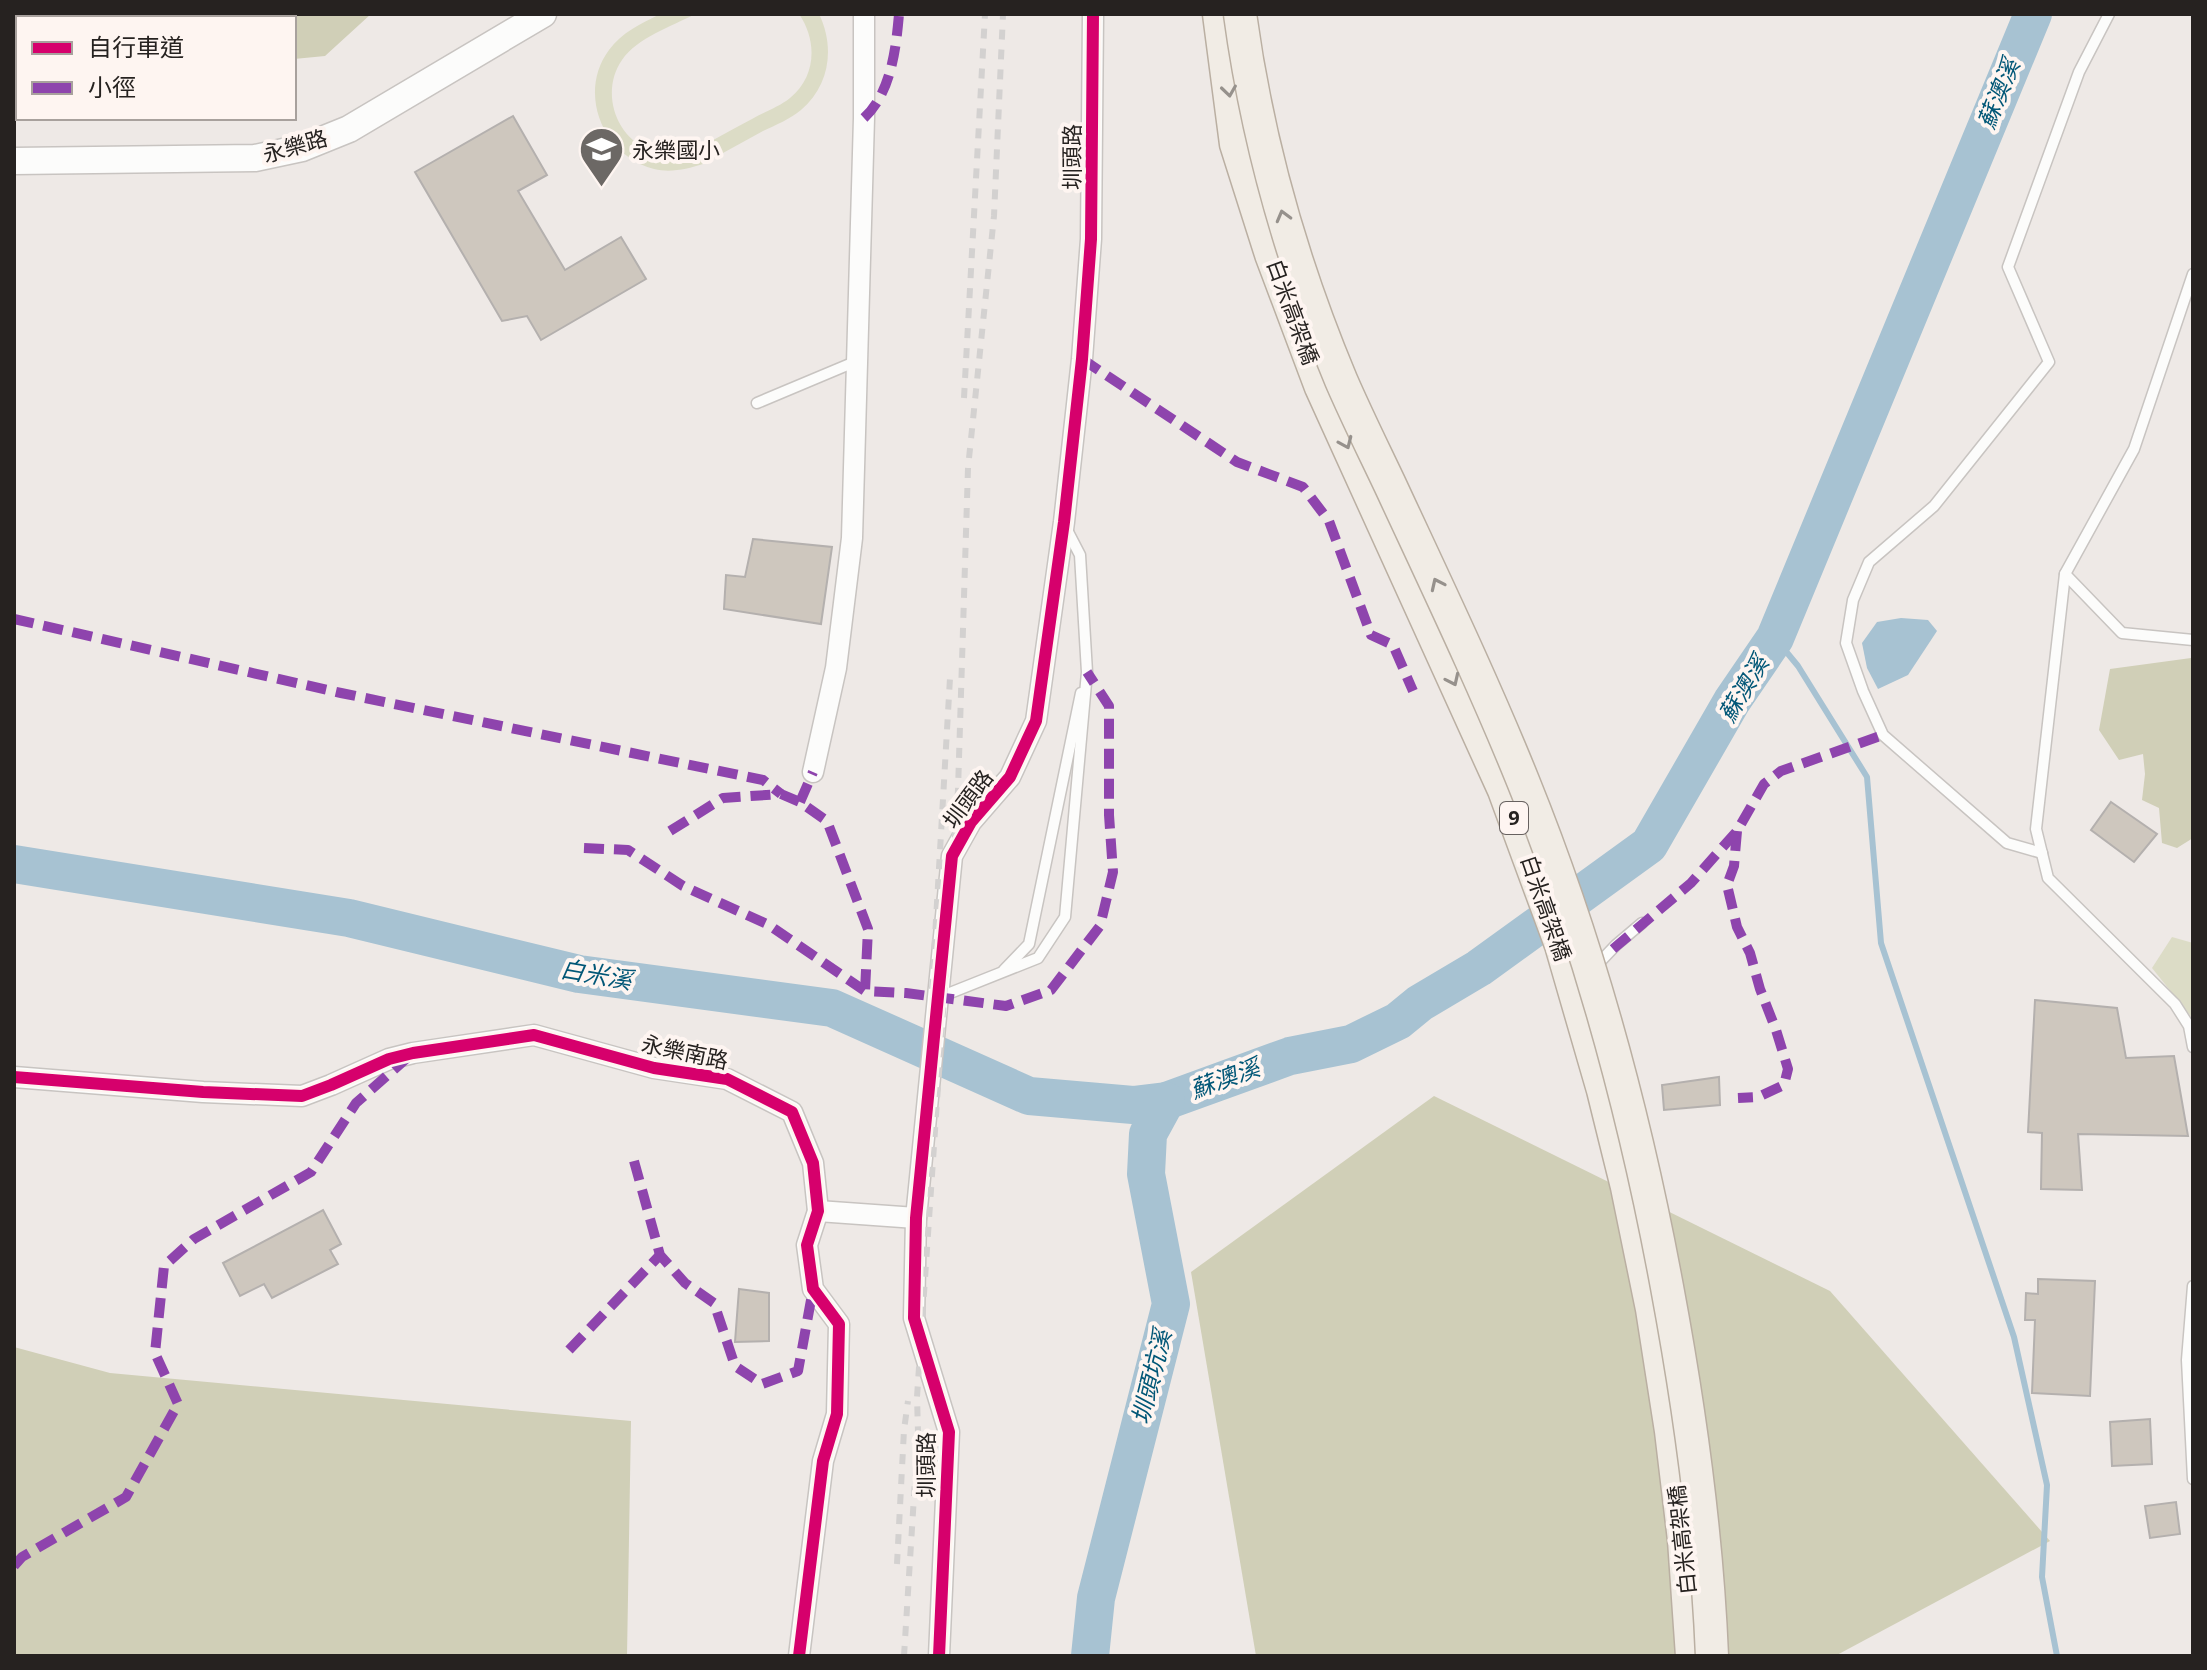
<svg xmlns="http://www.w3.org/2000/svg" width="2207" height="1670" viewBox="0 0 2207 1670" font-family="'Open Sans','Noto Sans TC',sans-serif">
<rect width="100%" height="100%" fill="#eee9e6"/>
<!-- green -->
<g fill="#dcdcc6">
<path d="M660,14H695C671,27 638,37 622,60C601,90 614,135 648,149C665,156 681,154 697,149C715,139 733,129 752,119C764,112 779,107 790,98C817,76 817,40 799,14H819C835,47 830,85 801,110C790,119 776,125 763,131C743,142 723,153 703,164C687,169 671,173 654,169C603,156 577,93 609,50C622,32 641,24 660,14Z"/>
<polygon points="2172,937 2193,943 2193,1019 2152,968"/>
</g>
<!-- forest -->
<g fill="#d0cfb7">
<polygon points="14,14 371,14 325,56 294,59 294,18 18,18 18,88 14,88"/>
<polygon points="2191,658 2193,659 2193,838 2177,848 2162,843 2159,808 2142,800 2145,774 2143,754 2119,760 2099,730 2110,669"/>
<polygon points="1434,1096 1830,1291 2050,1541 1835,1656 1256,1656 1191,1272"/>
<polygon points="14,1347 110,1373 631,1421 627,1656 14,1656"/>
</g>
<!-- water -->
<polygon fill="#a7c2d2" points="1901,618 1928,620 1937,631 1908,675 1878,689 1867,668 1862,643 1877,622"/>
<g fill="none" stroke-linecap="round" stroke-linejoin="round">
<!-- stream -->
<polyline stroke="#a7c2d2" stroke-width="6" points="1775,638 1798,666 1867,777 1881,943 2014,1337 2047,1485 2042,1577 2057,1656"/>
<!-- river -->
<g stroke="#a7c2d2" stroke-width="38">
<polyline points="14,864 349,918 579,974 832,1008 1029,1096 1133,1105 1166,1101 1290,1056 1351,1044 1398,1021 1420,1003 1479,968 1649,845 1732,701 1775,638 2033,14"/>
<polyline points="1090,1656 1096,1598 1171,1304 1146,1174 1148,1134 1166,1101"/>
</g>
</g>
<!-- building -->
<g fill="#cec7be" stroke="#b4b0ae" stroke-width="2">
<polygon points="513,116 547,175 518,191 565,270 621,237 646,279 541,340 527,316 502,321 415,172"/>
<polygon points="753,539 832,547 821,624 724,609 726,575 745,577"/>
<polygon points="2111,802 2157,834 2134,862 2091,830"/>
<polygon points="2035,1000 2117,1008 2126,1058 2174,1056 2188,1136 2078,1134 2082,1190 2041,1189 2042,1133 2028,1132"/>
<polygon points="1719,1077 1720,1105 1664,1110 1662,1085"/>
<polygon points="323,1210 341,1244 330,1250 338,1264 272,1298 264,1284 240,1296 223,1263"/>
<polygon points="2038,1279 2095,1281 2090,1396 2032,1393 2035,1320 2025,1320 2026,1293 2038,1294"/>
<polygon points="739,1289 769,1293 769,1341 735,1342"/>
<polygon points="2150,1419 2152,1464 2112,1466 2110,1422"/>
<polygon points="2176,1502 2180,1534 2150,1538 2145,1506"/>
</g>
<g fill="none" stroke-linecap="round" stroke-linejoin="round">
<defs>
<g id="service">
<polyline points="2193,274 2134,449 2065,574 2036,829 2048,878 2175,1004 2189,1026 2193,1047"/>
<polyline points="757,403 857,361"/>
<polyline points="2065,574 2122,633 2193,640"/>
<polyline points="2042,853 2007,843 1883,735 1863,691 1846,643 1853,600 1869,562 1934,506 2049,362 2008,267 2079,72 2109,14"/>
<polyline points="1594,968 1616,945 1642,923"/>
<polyline points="1004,970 1029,944 1081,693"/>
<polyline points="940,997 1038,958 1065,917 1087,672 1080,555 1066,528"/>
<polyline points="2193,1286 2187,1360 2193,1479"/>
</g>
<g id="minor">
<polyline points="813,772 836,668 852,538 864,118 864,14"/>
<polyline points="14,1077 203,1092 302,1096 331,1085 389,1059 413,1053 534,1035 654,1068 727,1079 792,1112 813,1163 818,1211 807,1245 813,1289 839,1324 837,1414 823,1461 799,1656"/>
<polyline points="818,1211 916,1218"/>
<polyline points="939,1656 949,1432 914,1318 916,1218 952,856 971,822 1010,777 1036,721 1064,522 1082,359 1091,239 1093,14"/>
</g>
<polyline id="tertiary" points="14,161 255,158 302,148 349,129 543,14"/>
<polyline id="primary" points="1219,14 1236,144 1271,254 1321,387 1504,790 1561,945 1603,1090 1627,1187 1652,1309 1671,1431 1684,1540 1692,1656"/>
</defs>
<!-- service casing -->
<use href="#service" stroke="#c8c4c1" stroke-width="13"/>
<!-- minor casing -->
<use href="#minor" stroke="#c8c4c1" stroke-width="23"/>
<!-- tertiary casing -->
<use href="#tertiary" stroke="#c8c4c1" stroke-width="29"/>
<!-- primary casing -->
<use href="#primary" stroke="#baafa2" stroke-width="35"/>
<!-- service -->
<use href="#service" stroke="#fcfcfb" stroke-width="10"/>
<!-- minor -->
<use href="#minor" stroke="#fcfcfb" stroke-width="20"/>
<!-- tertiary -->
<use href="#tertiary" stroke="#fcfcfb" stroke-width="26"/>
<!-- primary -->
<use href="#primary" stroke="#f1ece5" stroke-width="32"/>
<!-- rail -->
<g stroke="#d3d1d0" stroke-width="6" stroke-dasharray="10 10" stroke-linecap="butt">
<polyline points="964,398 985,14"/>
<polyline points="932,989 950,678"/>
<polyline points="897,1564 904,1430 908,1401"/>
<polyline points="904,1656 918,1432 917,1397 958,790 968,468 994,216 1003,14"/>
</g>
<defs>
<path id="primary-bridge" d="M1240,14C1257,139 1292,263 1341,380C1357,417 1375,453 1392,489C1437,586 1483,682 1523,781C1589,944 1635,1114 1667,1287C1690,1410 1707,1532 1712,1656"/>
</defs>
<!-- primary-bridge casing -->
<use href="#primary-bridge" stroke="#baafa2" stroke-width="35" stroke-linecap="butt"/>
<!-- primary-bridge -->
<use href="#primary-bridge" stroke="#f1ece5" stroke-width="32"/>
<!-- quiet -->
<g stroke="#8e44ad" stroke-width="10" stroke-dasharray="20 10" stroke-linecap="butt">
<path d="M864,118C891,93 896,49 899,14"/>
<polyline points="1082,359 1237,462 1303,487 1329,521 1371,635 1393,645 1413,691"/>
<polyline points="14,619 341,693 763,780 781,794"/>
<polyline points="800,802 813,772"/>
<polyline points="670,831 723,798 781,794 800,802 827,821 868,929 865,991"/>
<polyline points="1737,831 1734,866 1727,885 1737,927 1750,953 1760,989 1776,1030 1788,1069 1784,1085 1758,1097 1738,1098"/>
<polyline points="584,848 628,850 683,886 769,925 865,991 906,993 1006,1006 1051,990 1100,926 1113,872 1109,815 1109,706 1087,672"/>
<polyline points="1613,949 1691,883 1737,831 1764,784 1781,771 1883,735"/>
<polyline points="634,1161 660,1255 685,1283 714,1303 735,1366 762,1384 798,1371 813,1289"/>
<polyline points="569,1350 660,1255"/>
<polyline points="14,1566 22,1557 126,1497 178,1404 155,1353 164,1266 194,1239 311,1172 356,1103 407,1058"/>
</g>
<defs>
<g id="cycleway">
<polyline points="14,1077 203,1092 302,1096 331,1085 389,1059 413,1053 534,1035 654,1068 727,1079 792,1112 813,1163 818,1211 807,1245 813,1289 839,1324 837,1414 823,1461 799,1656"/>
<polyline points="939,1656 949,1432 914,1318 916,1218 952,856 971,822 1010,777 1036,721 1064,522 1082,359 1091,239 1093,14"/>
</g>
</defs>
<!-- cycleway casing -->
<use href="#cycleway" stroke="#fef5f1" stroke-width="17"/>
<!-- cycleway -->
<use href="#cycleway" stroke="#d6006c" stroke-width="12"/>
</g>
<!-- one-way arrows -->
<defs><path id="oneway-chevron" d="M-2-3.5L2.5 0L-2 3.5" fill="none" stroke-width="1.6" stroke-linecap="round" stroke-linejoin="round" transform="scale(2)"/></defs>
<g stroke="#96918c">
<use href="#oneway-chevron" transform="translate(1229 91) rotate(82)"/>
<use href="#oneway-chevron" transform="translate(1283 216) rotate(-105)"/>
<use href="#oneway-chevron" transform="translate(1346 443) rotate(66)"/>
<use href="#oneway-chevron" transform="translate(1437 584) rotate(-115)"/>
<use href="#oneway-chevron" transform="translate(1453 680) rotate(65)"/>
</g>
<!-- icons -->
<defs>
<symbol id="school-pin" viewBox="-11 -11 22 30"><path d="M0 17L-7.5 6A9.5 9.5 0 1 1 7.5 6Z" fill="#6c6865" stroke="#fef5f1"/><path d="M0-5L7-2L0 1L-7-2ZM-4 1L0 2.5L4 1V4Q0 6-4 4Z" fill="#fff"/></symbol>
</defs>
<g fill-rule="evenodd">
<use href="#school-pin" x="576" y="124" width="51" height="69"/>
</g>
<g text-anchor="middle" stroke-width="8" stroke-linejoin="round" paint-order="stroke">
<!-- shield labels -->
<rect fill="#fef5f1" stroke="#67615f" stroke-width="2" x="1500" y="802" width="28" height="32" rx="6"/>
<g font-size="20" font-weight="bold" fill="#262220">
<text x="1514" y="825">9</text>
</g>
<!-- street labels -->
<g font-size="22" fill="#262220" stroke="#fef5f1">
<text transform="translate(295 146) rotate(-16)" y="8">永樂路</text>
<text transform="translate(1072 157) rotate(-90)" y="8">圳頭路</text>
<text transform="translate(1293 312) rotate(70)" y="8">白米高架橋</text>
<text transform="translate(968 799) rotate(-53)" y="8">圳頭路</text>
<text transform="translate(1546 908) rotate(71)" y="8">白米高架橋</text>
<text transform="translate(685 1052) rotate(12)" y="8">永樂南路</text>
<text transform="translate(926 1465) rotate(-90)" y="8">圳頭路</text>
<text transform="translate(1682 1540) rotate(-96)" y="8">白米高架橋</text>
</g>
<!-- poi labels -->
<g font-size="22" fill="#262220" stroke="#fef5f1" text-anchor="start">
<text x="632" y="158">永樂國小</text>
</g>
<!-- water labels -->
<g font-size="24" font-style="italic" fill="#025777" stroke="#fef5f1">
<text transform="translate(1999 94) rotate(-68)" y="8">蘇澳溪</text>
<text transform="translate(1744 689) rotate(-59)" y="8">蘇澳溪</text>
<text transform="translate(596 975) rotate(10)" y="8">白米溪</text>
<text transform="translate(1225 1079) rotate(-20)" y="8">蘇澳溪</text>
<text transform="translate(1152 1377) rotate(-76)" y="8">圳頭坑溪</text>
</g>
</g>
<!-- border -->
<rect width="2207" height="1670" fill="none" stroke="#262220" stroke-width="32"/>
<!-- legend -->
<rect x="16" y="16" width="280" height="104" fill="#fef5f1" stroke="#a8a19d" stroke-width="2"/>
<rect x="32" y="42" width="40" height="12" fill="#d6006c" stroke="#a8a19d" stroke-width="2"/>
<text x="88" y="56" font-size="24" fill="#262220">自行車道</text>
<rect x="32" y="82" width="40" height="12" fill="#8e44ad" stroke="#a8a19d" stroke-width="2"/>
<text x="88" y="96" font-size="24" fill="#262220">小徑</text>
</svg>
